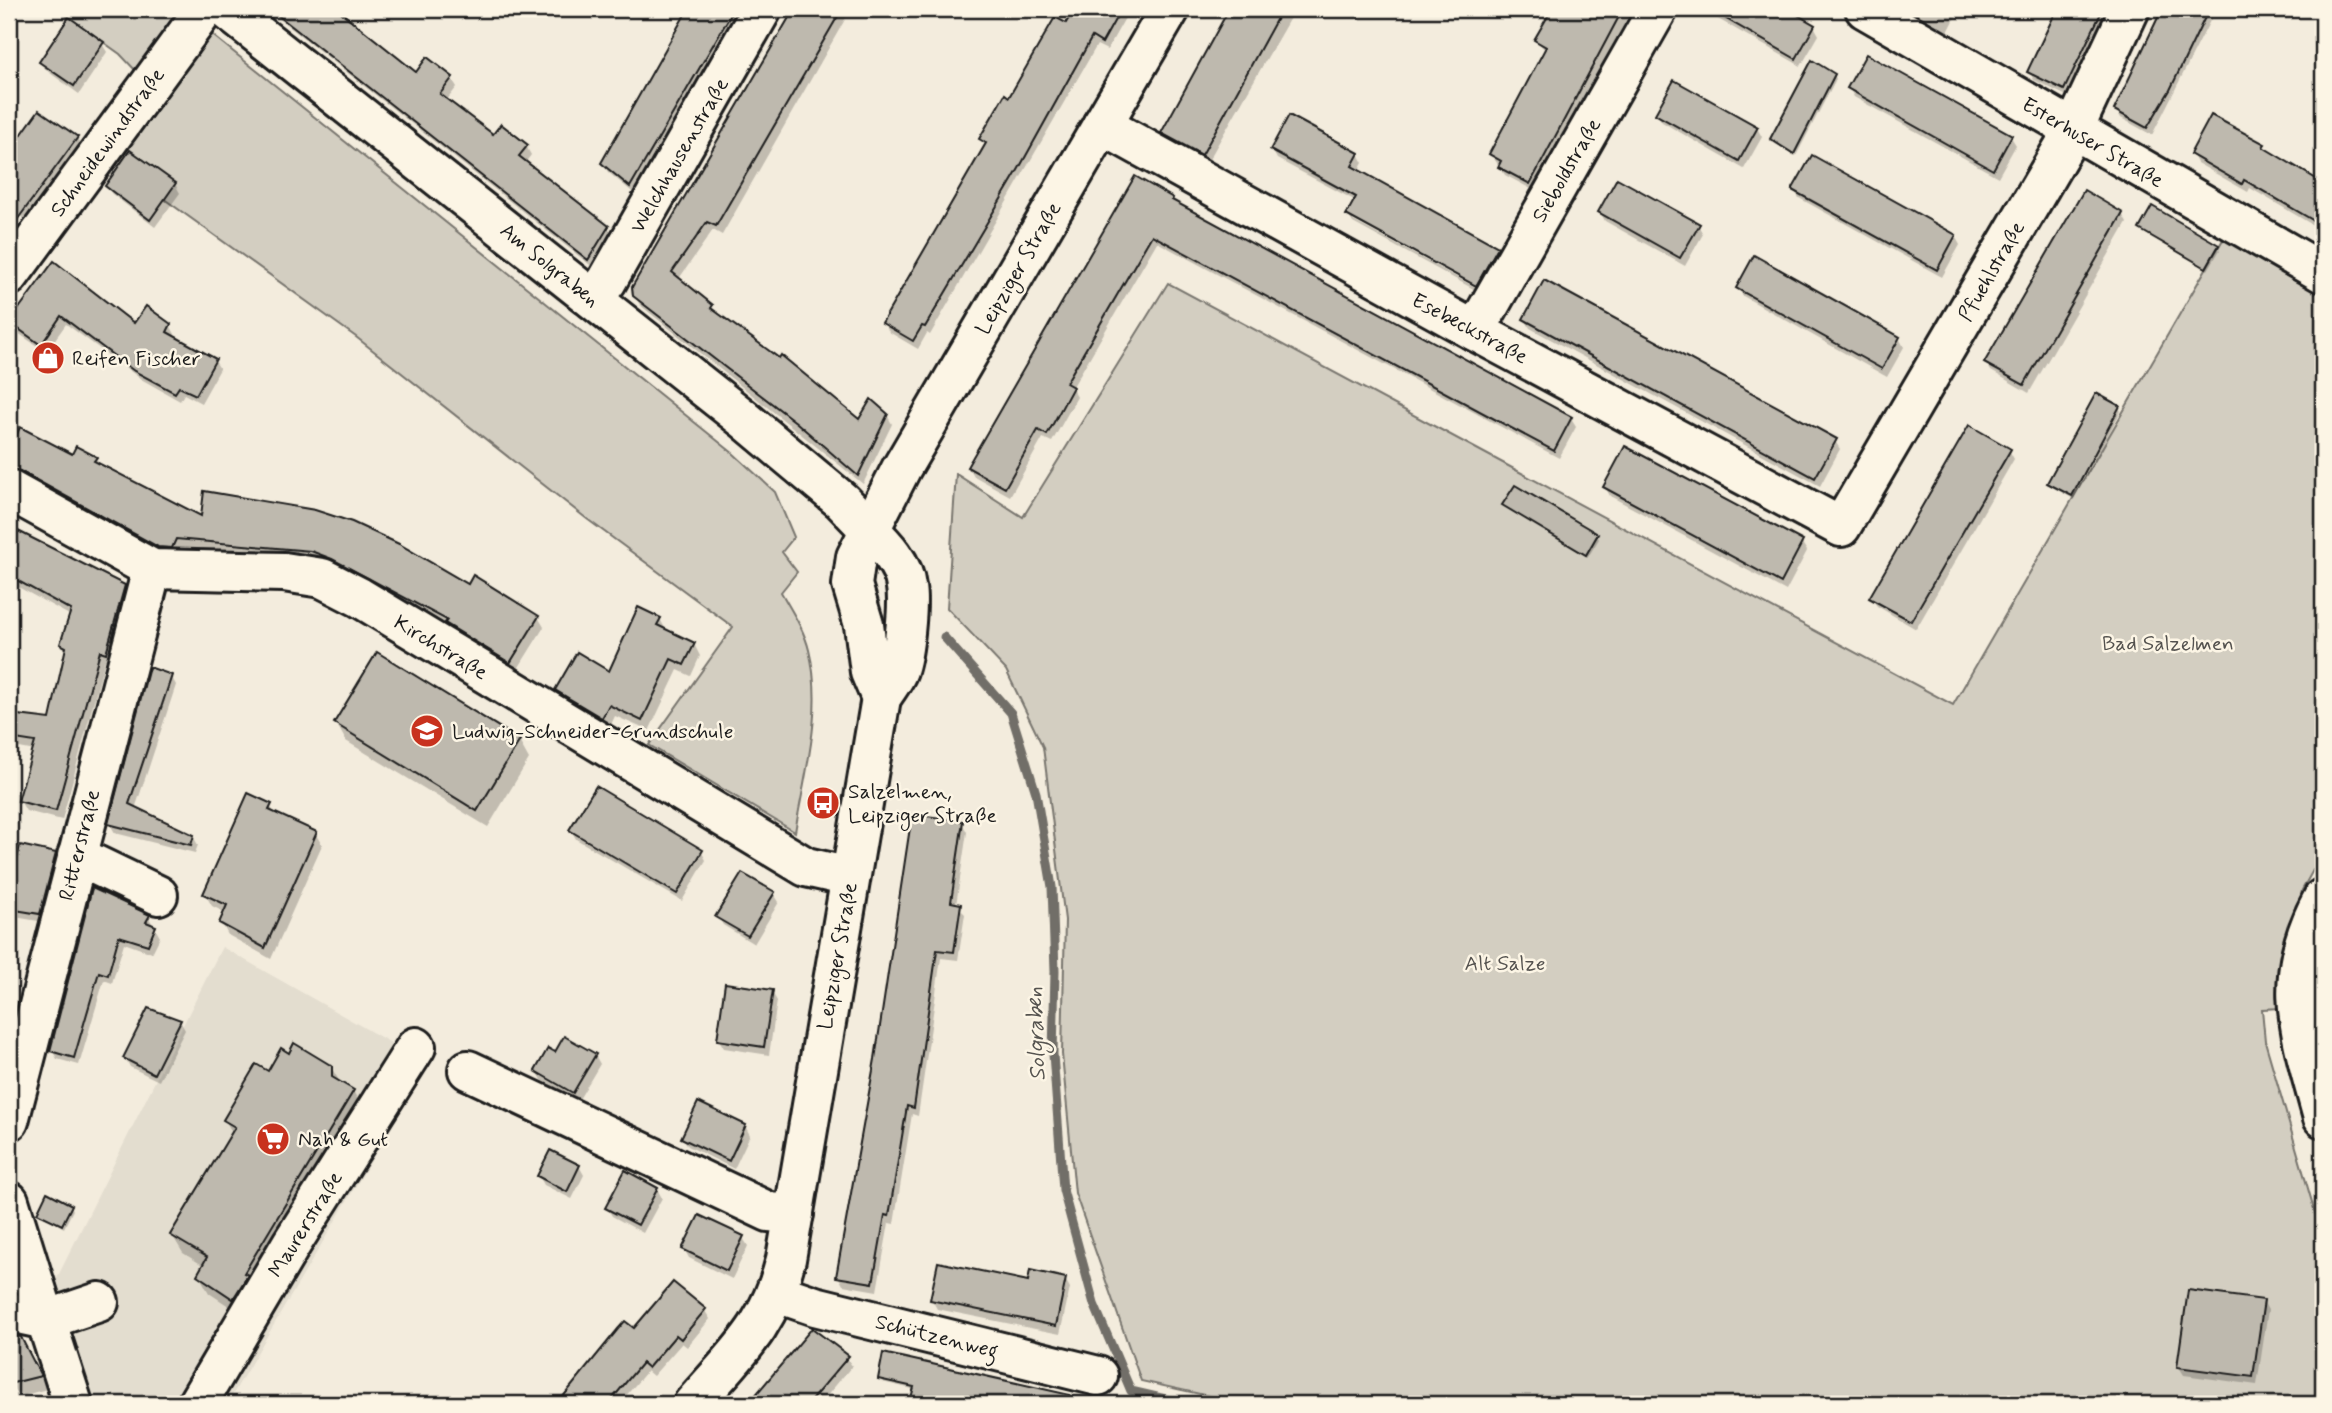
<svg xmlns="http://www.w3.org/2000/svg" width="2332" height="1413" viewBox="0 0 2332 1413" font-family="Mynerve,sans-serif">
<rect width="100%" height="100%" fill="#f3ecdd"/>
<filter id="ink" filterUnits="userSpaceOnUse"><feTurbulence type="fractalNoise" baseFrequency=".0143" numOctaves="2"/><feDisplacementMap in="SourceGraphic" scale="14" xChannelSelector="R" yChannelSelector="G"/><feConvolveMatrix kernelMatrix="1 2 1 2 8 2 1 2 1" color-interpolation-filters="sRGB"/></filter>
<g filter="url(#ink)">
<!-- built -->
<polygon fill="#e3ddcf" points="222,947 428,1064 227,1404 80,1404 47,1298"/>
<!-- green -->
<g fill="#d3cec1" stroke="#78756e" stroke-width="2">
<path d="M57,9H180L734,454L775,492L794,537L782,552L797,572L781,592C791,610 804,629 809,650C824,710 805,773 795,832L649,745L733,627L587,519L356,337L110,160L155,91L120,54Z"/>
<polygon points="2225,236 2323,291 2323,852 2302,890 2282,1008 2262,1009 2265,1041 2323,1240 2323,1404 1245,1404 1141,1381 1075,1193 1062,1054 1065,920 1043,747 1006,670 947,608 956,474 1023,517 1168,283 1953,705"/>
</g>
<!-- shadow -->
<g fill="#0003">
<polygon points="267,9 336,9 416,75 452,79 457,87 446,101 493,137 526,146 531,155 525,163 608,227 613,236 594,268"/>
<polygon points="690,9 741,9 636,195 608,172 603,163"/>
<polygon points="795,9 851,9 722,235 713,230 678,280 715,313 859,421 887,415 892,424 863,484 640,305 635,296 634,288"/>
<polygon points="1076,9 1130,9 1107,50 1097,45 930,335 927,333 918,349 889,332 884,323 986,146 981,139"/>
<polygon points="1233,9 1295,9 1207,163 1168,141 1163,133"/>
<polygon points="1554,9 1632,9 1535,191 1505,175 1491,154 1546,51 1536,40"/>
<polygon points="1714,9 1784,9 1814,26 1819,35 1801,66 1718,19"/>
<polygon points="1907,9 1960,9 1948,32"/>
<polygon points="2059,9 2112,9 2069,97 2034,80 2029,71"/>
<polygon points="2165,9 2216,9 2152,135 2121,118 2116,110"/>
<polygon points="102,44 107,52 79,94 46,70 41,62"/>
<polygon points="1834,75 1836,79 1796,156 1774,143 1772,139"/>
<polygon points="1849,88 2011,137 2016,145 1998,177 1854,97"/>
<polygon points="40,112 77,138 80,144 25,219 9,208 9,155"/>
<polygon points="1657,114 1757,128 1762,137 1744,169 1662,122"/>
<polygon points="2263,145 2267,152 2323,185 2323,231 2250,188 2248,192 2197,163 2192,154"/>
<polygon points="1272,150 1358,154 1363,163 1358,172 1497,248 1502,257 1484,288 1353,217 1353,221 1482,291 1481,293 1353,223 1348,215 1356,201 1277,159"/>
<polygon points="175,184 180,193 155,227 112,194 107,186"/>
<polygon points="1794,190 1955,236 1960,245 1942,277 1799,198"/>
<polygon points="1172,199 1175,204 1571,419 1576,427 1559,458 1157,242 1072,388 1077,397 1052,442 1043,438 1010,496 974,476 969,467"/>
<polygon points="1600,212 1698,225 1703,234 1685,266 1605,221"/>
<polygon points="2122,214 2127,223 2029,393 1991,371 1986,363"/>
<polygon points="2141,229 2218,247 2220,250 2208,270"/>
<polygon points="54,264 134,325 170,325 175,334 173,337 215,361 220,369 201,403 184,394 180,401 141,379 66,324 46,352 15,331 10,322"/>
<polygon points="1738,288 1899,338 1904,347 1887,377 1743,296"/>
<polygon points="1525,319 1835,441 1840,449 1820,486 1530,328"/>
<polygon points="2119,408 2121,411 2074,499 2052,487 2049,483"/>
<polygon points="21,430 73,456 96,458 101,467 203,518 468,586 538,617 544,627 516,672 453,634 450,628 339,568 312,560 182,549 178,557 165,557 9,480 9,456"/>
<polygon points="2009,450 2014,459 1916,629 1877,606 1871,598"/>
<polygon points="1605,487 1802,543 1807,551 1786,591 1610,496"/>
<polygon points="1504,505 1597,535 1599,539 1588,557"/>
<polygon points="9,529 124,587 130,597 111,662 105,660 62,820 26,811 20,801 35,751 9,746 9,716 51,721 67,653 62,644 71,616 9,582"/>
<polygon points="660,619 666,630 694,644 700,656 691,676 678,670 649,731 615,716 609,729 564,701 557,690 610,673"/>
<polygon points="171,676 176,685 135,809 193,836 198,845 195,853 115,833 110,824"/>
<polygon points="336,723 519,741 529,759 488,827 346,741"/>
<polygon points="270,806 276,815 315,833 322,845 271,959 228,935 221,922 226,913 212,906 205,894"/>
<polygon points="962,823 967,832 956,905 965,914 958,960 941,958 918,1116 912,1114 894,1224 889,1223 877,1291 843,1285 838,1276"/>
<polygon points="571,830 701,851 706,860 682,901 576,839"/>
<polygon points="55,854 60,863 44,922 9,916 9,875"/>
<polygon points="93,890 148,916 160,937 152,953 124,943 112,983 104,980 79,1065 57,1059 52,1050"/>
<polygon points="774,894 779,902 754,944 723,925 718,917"/>
<polygon points="772,992 777,1001 769,1055 724,1048 719,1040"/>
<polygon points="180,1021 185,1030 159,1081 130,1067 125,1058"/>
<polygon points="556,1054 595,1055 600,1064 578,1101 542,1080 537,1071"/>
<polygon points="331,1067 341,1084 353,1091 363,1109 244,1316 209,1293 199,1275 204,1266 183,1253 172,1235 233,1134 225,1120 268,1074"/>
<polygon points="745,1126 750,1135 734,1169 688,1146 683,1138"/>
<polygon points="579,1166 584,1175 572,1199 544,1185 539,1176"/>
<polygon points="657,1189 662,1198 643,1233 612,1216 607,1208"/>
<polygon points="71,1206 73,1210 64,1228 39,1213"/>
<polygon points="743,1238 748,1246 732,1279 689,1258 684,1249"/>
<polygon points="1065,1279 1070,1288 1060,1334 937,1309 932,1300"/>
<polygon points="674,1284 705,1311 710,1319 687,1347 682,1343 653,1376 647,1371 619,1404 562,1404 619,1330 635,1331"/>
<polygon points="2263,1301 2268,1310 2257,1385 2184,1375 2179,1367"/>
<polygon points="812,1330 847,1358 852,1366 820,1404 750,1404"/>
<polygon points="9,1338 25,1346 47,1389 25,1395 16,1393 9,1381"/>
<polygon points="885,1355 1097,1403 1098,1404 928,1404 916,1401 913,1398 917,1390 882,1382 880,1378"/>
</g>
<g fill="none" stroke-linecap="round" stroke-linejoin="round">
<!-- stream -->
<polyline stroke="#716e68" stroke-width="9" points="944,637 1011,713 1036,793 1052,887 1055,971 1053,1054 1063,1190 1094,1304 1131,1391 1187,1404"/>
</g>
<!-- building -->
<g fill="#beb9ae" stroke="#1c1c1c" stroke-width="2">
<polygon points="270,9 337,9 416,72 427,57 453,77 440,94 493,134 501,124 528,145 519,156 609,226 588,260"/>
<polygon points="688,9 734,9 630,187 601,163"/>
<polygon points="794,9 842,9 716,226 707,222 672,272 713,305 711,308 779,358 781,355 859,419 871,399 888,414 858,476 797,423 633,296 632,287"/>
<polygon points="1074,9 1121,9 1102,43 1092,37 1017,172 925,327 922,326 913,341 882,323 986,143 979,139 1005,94 1009,97 1055,17 1066,23"/>
<polygon points="1229,9 1282,9 1202,155 1161,133"/>
<polygon points="1552,9 1623,9 1530,184 1498,167 1501,161 1489,154 1546,47 1534,40"/>
<polygon points="1709,9 1787,9 1815,25 1796,59"/>
<polygon points="2057,9 2103,9 2064,90 2027,72"/>
<polygon points="2162,9 2209,9 2170,90 2147,128 2114,110"/>
<polygon points="69,17 104,42 74,86 39,62"/>
<polygon points="1866,54 2012,135 1993,170 1847,88"/>
<polygon points="1812,60 1835,74 1794,154 1770,139"/>
<polygon points="1674,80 1758,127 1739,161 1655,114"/>
<polygon points="39,110 78,137 9,231 9,152"/>
<polygon points="1289,115 1359,153 1352,166 1498,247 1476,286 1346,215 1356,197 1270,150"/>
<polygon points="2211,115 2265,144 2263,147 2323,183 2323,226 2244,180 2242,184 2190,154"/>
<polygon points="130,150 176,183 150,220 105,186"/>
<polygon points="1812,155 1956,235 1937,270 1792,190"/>
<polygon points="1135,176 1173,198 1172,200 1572,417 1554,451 1152,235 1066,383 1073,387 1047,435 1038,430 1005,488 967,467"/>
<polygon points="1617,178 1700,224 1680,258 1598,212"/>
<polygon points="2084,190 2123,213 2024,385 1984,363"/>
<polygon points="2152,206 2219,245 2206,268 2139,229"/>
<polygon points="1754,255 1900,337 1882,369 1736,288"/>
<polygon points="54,261 134,323 146,306 171,324 167,332 216,359 196,395 179,387 175,393 134,371 61,316 41,345 9,322"/>
<polygon points="1544,280 1837,439 1815,478 1523,319"/>
<polygon points="2096,393 2120,406 2072,496 2047,483"/>
<polygon points="1969,425 2011,449 1911,621 1869,598"/>
<polygon points="20,427 72,454 76,446 97,457 94,461 201,516 204,491 315,510 352,522 399,544 468,584 473,575 539,616 510,663 445,623 447,620 332,559 311,551 176,539 172,548 158,547 20,471 9,468 9,452"/>
<polygon points="1625,446 1803,541 1781,583 1603,487"/>
<polygon points="1515,485 1598,534 1586,555 1502,505"/>
<polygon points="18,531 125,585 106,653 100,651 56,811 18,801 35,742 9,738 9,714 50,719 66,647 60,644 71,610 9,576 9,552"/>
<polygon points="638,607 661,618 657,625 695,643 684,665 671,659 642,721 609,705 602,718 555,690 577,652 609,671"/>
<polygon points="377,652 520,740 477,811 334,723"/>
<polygon points="149,667 172,675 129,804 194,835 191,845 108,824"/>
<polygon points="596,786 703,850 677,894 569,830"/>
<polygon points="248,793 272,804 269,810 317,832 265,948 219,923 227,905 203,894"/>
<polygon points="912,814 963,821 951,902 961,904 954,952 937,950 914,1108 907,1106 889,1216 885,1215 873,1283 836,1277 875,1059"/>
<polygon points="20,845 56,853 40,914 9,909 9,882 12,883"/>
<polygon points="742,873 775,892 748,936 715,917"/>
<polygon points="92,888 150,915 146,922 156,926 148,945 119,936 108,975 99,972 74,1058 50,1051"/>
<polygon points="725,983 773,990 764,1047 717,1040"/>
<polygon points="148,1008 181,1020 154,1074 123,1058"/>
<polygon points="564,1036 596,1054 573,1093 535,1071 548,1048 555,1052"/>
<polygon points="294,1043 332,1066 332,1077 354,1090 244,1273 248,1275 233,1299 197,1275 207,1257 170,1235 235,1127 223,1120 256,1064 268,1071 281,1048 289,1053"/>
<polygon points="698,1102 746,1125 729,1161 681,1138"/>
<polygon points="550,1150 580,1165 567,1192 537,1176"/>
<polygon points="625,1170 658,1188 638,1225 605,1208"/>
<polygon points="47,1192 72,1205 62,1225 37,1213"/>
<polygon points="699,1215 744,1236 727,1271 682,1249"/>
<polygon points="938,1262 1028,1281 1030,1270 1066,1278 1056,1326 930,1300"/>
<polygon points="673,1282 706,1309 681,1339 676,1335 648,1368 642,1363 608,1404 557,1404 618,1329 625,1321 634,1328"/>
<polygon points="2188,1290 2264,1300 2253,1377 2177,1367"/>
<polygon points="812,1328 849,1356 808,1404 748,1404"/>
<polygon points="9,1334 21,1337 41,1376 9,1384"/>
<polygon points="883,1353 1070,1395 1069,1404 939,1404 911,1398 914,1387 878,1379"/>
</g>
<g fill="none" stroke-linecap="round" stroke-linejoin="round">
<defs>
<g id="minor">
<polyline points="226,9 744,419 842,501 868,528"/>
<polyline points="1865,9 2323,273"/>
<polyline points="1102,125 1475,331 1841,527 2073,131 2130,9"/>
<polyline points="9,276 205,9"/>
<polyline points="593,299 607,281 762,9"/>
<polyline points="1475,331 1658,9"/>
<polyline points="9,490 152,569 284,572 322,578 359,597 806,867 850,877"/>
<polyline points="77,856 158,895"/>
<path d="M2323,898C2278,980 2301,1035 2323,1118"/>
<polyline points="468,1070 750,1203 769,1212 794,1214"/>
<polyline points="9,1121 152,569"/>
<polyline points="9,1201 46,1320 99,1302"/>
<polyline points="777,1293 815,1306 1098,1376"/>
<polyline points="9,1312 46,1320 73,1404"/>
<polyline points="197,1404 292,1243 416,1047"/>
</g>
<g id="major">
<polyline points="881,698 870,672 864,625 852,585 856,557 901,469 1170,9"/>
<path d="M693,1404C737,1353 769,1328 786,1259L881,698C886,689 895,679 898,670C904,653 909,605 906,587C904,564 884,544 868,528"/>
</g>
</defs>
<!-- minor casing -->
<use href="#minor" stroke="#1c1c1c" stroke-width="44"/>
<!-- major casing -->
<use href="#major" stroke="#1c1c1c" stroke-width="44"/>
<!-- minor -->
<use href="#minor" stroke="#fcf5e5" stroke-width="38"/>
<!-- major -->
<use href="#major" stroke="#fcf5e5" stroke-width="38"/>
</g>
</g>
<!-- icons -->
<defs>
<symbol id="shop-disc" viewBox="-11 -11 22 22"><circle r="9.5" fill="#c8321e" stroke="#fcf5e5"/><path d="M-5-2.5h2.3a2.7 3.5 0 0 1 5.4 0H5L5.5 6h-11ZM-1.5-2.5h3a1.5 2.3 0 0 0-3 0Z" fill="#fff"/></symbol>
<symbol id="school-disc" viewBox="-11 -11 22 22"><circle r="9.5" fill="#c8321e" stroke="#fcf5e5"/><path d="M0-5L7-2L0 1L-7-2ZM-4 1L0 2.5L4 1V4Q0 6-4 4Z" fill="#fff"/></symbol>
<symbol id="bus-disc" viewBox="-11 -11 22 22"><circle r="9.5" fill="#c8321e" stroke="#fcf5e5"/><path d="M-5-6H5V4H4V6H2V4H-2V6H-4V4H-5ZM-3.5-4V0h7V-4ZM-3.5 1.2v1.5H-2V1.2ZM2 1.2v1.5H3.5V1.2Z" fill="#fff"/></symbol>
<symbol id="supermarket-disc" viewBox="-11 -11 22 22"><circle r="9.5" fill="#c8321e" stroke="#fcf5e5"/><path d="M-6-5.5h2.5l.6 2H6L4.5 2H-2.5L-4.4-4H-6ZM-1.5 3.2a1.3 1.3 0 1 0 .1 0ZM3 3.2a1.3 1.3 0 1 0 .1 0Z" fill="#fff"/></symbol>
</defs>
<g fill-rule="evenodd">
<use href="#shop-disc" x="29" y="339" width="38" height="38"/>
<use href="#school-disc" x="408" y="712" width="38" height="38"/>
<use href="#bus-disc" x="804" y="784" width="38" height="38"/>
<use href="#supermarket-disc" x="254" y="1120" width="38" height="38"/>
</g>
<g text-anchor="middle" stroke-width="5" stroke-linejoin="round" paint-order="stroke">
<!-- street labels -->
<g font-size="21" fill="#1c1c1c" stroke="#fcf5e5">
<text transform="translate(107 142) rotate(-54)" y="7">Schneidewindstraße</text>
<text transform="translate(2093 142) rotate(30)" y="7">Esterhuser Straße</text>
<text transform="translate(679 155) rotate(-60)" y="7">Welchhausenstraße</text>
<text transform="translate(1566 170) rotate(-60)" y="7">Sieboldstraße</text>
<text transform="translate(550 265) rotate(39)" y="7">Am Solgraben</text>
<text transform="translate(1018 268) rotate(-60)" y="7">Leipziger Straße</text>
<text transform="translate(1991 271) rotate(-60)" y="7">Pfuehlstraße</text>
<text transform="translate(1470 328) rotate(28)" y="7">Esebeckstraße</text>
<text transform="translate(441 647) rotate(31)" y="7">Kirchstraße</text>
<text transform="translate(79 845) rotate(-76)" y="7">Ritterstraße</text>
<text transform="translate(837 956) rotate(-80)" y="7">Leipziger Straße</text>
<text transform="translate(305 1224) rotate(-58)" y="7">Maurerstraße</text>
<text transform="translate(937 1336) rotate(14)" y="7">Schützenweg</text>
</g>
<!-- poi labels -->
<g font-size="21" fill="#1c1c1c" stroke="#fcf5e5" text-anchor="start">
<text x="72" y="365">Reifen Fischer</text>
<text x="452" y="738">Ludwig-Schneider-Grundschule</text>
<text x="848" y="798">Salzelmen,<tspan x="848" dy="24">Leipziger Straße</tspan></text>
<text x="298" y="1146">Nah &amp; Gut</text>
</g>
<!-- park labels -->
<g font-size="21" fill="#53514e" stroke="#fcf5e5">
<text x="2168" y="650">Bad Salzelmen</text>
<text x="1505" y="970">Alt Salze</text>
</g>
<!-- water labels -->
<g font-size="23" font-style="italic" fill="#55534f" stroke="#fcf5e5">
<text transform="translate(1035 1034) rotate(-92)" y="8">Solgraben</text>
</g>
</g>
<!-- margin -->
<rect width="2332" height="1413" fill="none" stroke="#fcf5e5" stroke-width="35"/>
<rect x="18" y="18" width="2297" height="1378" fill="none" stroke="#1c1c1c" stroke-width="2.5" filter="url(#ink)"/>
</svg>
